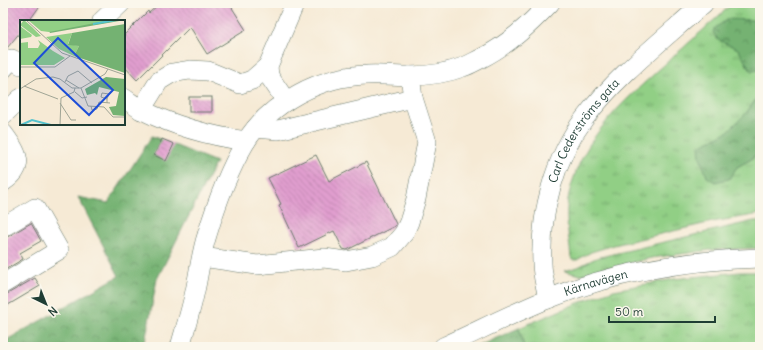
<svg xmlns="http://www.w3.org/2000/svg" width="763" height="350" viewBox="0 0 763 350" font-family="Delius,sans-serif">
<defs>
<pattern id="grass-tufts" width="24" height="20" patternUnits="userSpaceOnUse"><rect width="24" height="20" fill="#91cf85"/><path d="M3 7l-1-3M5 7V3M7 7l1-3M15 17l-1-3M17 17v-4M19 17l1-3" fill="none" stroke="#76a96e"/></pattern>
<pattern id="forest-crowns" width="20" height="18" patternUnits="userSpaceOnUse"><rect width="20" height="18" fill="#74b272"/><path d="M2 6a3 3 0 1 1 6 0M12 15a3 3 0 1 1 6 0" fill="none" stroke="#5f925e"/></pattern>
<pattern id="building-back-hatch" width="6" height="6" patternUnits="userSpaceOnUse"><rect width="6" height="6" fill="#e19ecf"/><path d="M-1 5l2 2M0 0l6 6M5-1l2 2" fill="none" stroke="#b682a9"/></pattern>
</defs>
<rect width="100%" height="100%" fill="#fbf7ec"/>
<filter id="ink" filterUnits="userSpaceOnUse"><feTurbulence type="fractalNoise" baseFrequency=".025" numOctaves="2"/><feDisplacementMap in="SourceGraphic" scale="8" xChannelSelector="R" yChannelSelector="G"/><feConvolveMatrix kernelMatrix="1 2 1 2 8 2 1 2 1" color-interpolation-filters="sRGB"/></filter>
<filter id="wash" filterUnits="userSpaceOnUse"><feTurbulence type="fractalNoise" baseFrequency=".012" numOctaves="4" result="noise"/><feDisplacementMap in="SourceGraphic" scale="16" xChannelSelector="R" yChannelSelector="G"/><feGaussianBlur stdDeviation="0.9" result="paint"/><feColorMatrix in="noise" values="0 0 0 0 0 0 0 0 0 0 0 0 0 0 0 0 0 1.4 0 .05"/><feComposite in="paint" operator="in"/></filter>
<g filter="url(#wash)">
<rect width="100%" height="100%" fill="#f6ead5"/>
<!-- grass -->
<g fill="url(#grass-tufts)" stroke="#58865c">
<path d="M733,3H760V26L752,20L738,49L751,71L760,70V93L747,112L727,132L699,147L728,179L737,167L750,160L760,152V214L712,222L614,245L591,252L577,260H573L571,257C569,237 564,214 569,194C583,136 621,104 663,66C686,45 710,24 733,3Z"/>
<polygon points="754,221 760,221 760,248 711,250 651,258 580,275 564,271 578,267 596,258"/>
<polygon points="740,272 760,272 760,347 524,347 519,328 578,303 614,290 674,279"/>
</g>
<!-- forest -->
<g fill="url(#forest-crowns)" stroke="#4a7853">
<polygon points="728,19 752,20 760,26 760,70 751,71 738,49 718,40 713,32 715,28"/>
<polygon points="760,93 760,152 750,160 737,167 729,179 715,182 707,177 700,157 699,146 727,132 747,112"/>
<polygon points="152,136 216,162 157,279 144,347 3,347 3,342 119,276 78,197 108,203"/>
<polygon points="519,328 524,347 476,347"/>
</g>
<g id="blocks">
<!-- building -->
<g fill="url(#building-back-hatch)">
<polygon points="3,3 42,3 29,21 21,21 21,31 3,53"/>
<polygon points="160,3 229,3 246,30 207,54 190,27 137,80 124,66 124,35 148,11 149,13"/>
<rect x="189" y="97" width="23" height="15"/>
<polygon points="162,139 174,144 166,161 154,155"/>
<polygon points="316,155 329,181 366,162 396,224 395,226 347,250 343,249 334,231 299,248 279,205 281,204 268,178"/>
<polygon points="31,223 41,241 20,253 23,259 3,271 3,238 9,236"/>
<polygon points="35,278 40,286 3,308 3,295 9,293"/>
</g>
</g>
</g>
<g filter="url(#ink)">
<use href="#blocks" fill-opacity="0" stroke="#6a7a6c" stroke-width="1"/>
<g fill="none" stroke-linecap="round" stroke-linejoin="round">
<defs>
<g id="minor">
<polyline points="102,21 121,3"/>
<polyline points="3,69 12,59 21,65"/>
<path d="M124,98C130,102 136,107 142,110C174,126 211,136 246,141"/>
<polyline points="286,101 269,76 268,66 295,3"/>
<polyline points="141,110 159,81 172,73 190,70 208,71 240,84 252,80 268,66"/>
<polyline points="3,115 21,98"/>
<polyline points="256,128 278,130 413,98"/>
<path d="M3,133C16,151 28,166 3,182"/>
<polyline points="3,227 35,208 59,250 3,284"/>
<polyline points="202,257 257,265 324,258 346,261 372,256 392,247 404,233 409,222 416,199 427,142 413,98 410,76"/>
<path id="s1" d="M548,299C546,287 542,275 542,263C540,213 554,159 584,119C617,75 663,40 704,3"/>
<path d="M180,347C185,329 191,310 195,291C199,273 201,253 207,235C216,205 229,170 245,143C270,102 321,76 367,75C381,74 396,76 410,76C427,76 447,73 463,67C469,65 474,62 480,59C508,45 529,25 550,3"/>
<path id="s2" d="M443,347C478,331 513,313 548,299C616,271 687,260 760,258"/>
</g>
</defs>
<!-- minor casing -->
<use href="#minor" stroke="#6a7a6c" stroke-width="20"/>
<!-- minor -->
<use href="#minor" stroke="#fff" stroke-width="19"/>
</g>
</g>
<g text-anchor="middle" stroke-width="3" stroke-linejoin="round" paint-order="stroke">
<!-- street labels -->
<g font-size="12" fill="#1f3d34" stroke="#fbf7ec">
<text dy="4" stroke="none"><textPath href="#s1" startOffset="179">Carl Cederströms gata</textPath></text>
<text dy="4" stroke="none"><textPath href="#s2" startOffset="166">Kärnavägen</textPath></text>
</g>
</g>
<!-- overview -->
<g transform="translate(20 20)">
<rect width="105" height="105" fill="#f6ead5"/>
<path d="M4,0L12,7L21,16L16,17L0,5ZM0,6L12,15L11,17L0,19ZM52,13L48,24L59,26L54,36L39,29L26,17ZM18,20L33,31L45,38L34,45H0V23L8,22V28H18L20,24Z" fill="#91cf85"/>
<path d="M23,0H105L30,13ZM105,4V53L54,36L59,26L48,25L52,13ZM86,57L105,59V96L93,95L89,87L96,86L99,72L79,67L77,75L75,73L67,75L65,69Z" fill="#74b272"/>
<path d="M8,0H90L29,12L21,11Z" fill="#91cf85"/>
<path fill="none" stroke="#56c3cd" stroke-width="2" d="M73,4L96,0M1,105L12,100L31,105"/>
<path fill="none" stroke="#a0a595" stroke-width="1" d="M6,0L42,33L105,55M0,47H35L50,36M46,60L59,68M45,62L48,56L58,51L72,63M4,66L38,79M61,68L68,86L84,87L93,97H105M0,69L16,59L33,57L40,59L52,68H61L85,54L88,49M55,72L62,78L67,77M40,83L51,100H56M87,83V79L89,74L82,73L81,77L87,79M71,86L72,90L77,89L79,82L90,83M40,105L41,78L54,72L55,68"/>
<path fill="#1d4ed8" fill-opacity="0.15" stroke="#1d4ed8" stroke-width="2" d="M38,18L93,70L69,95L14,43Z"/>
<rect width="105" height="105" fill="none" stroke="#1f3d34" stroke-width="2"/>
</g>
<!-- margin -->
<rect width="763" height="350" fill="none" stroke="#fbf7ec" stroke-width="16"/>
<!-- north arrow -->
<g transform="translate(46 304) rotate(137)" stroke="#fbf7ec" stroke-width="3" paint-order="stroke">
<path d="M0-3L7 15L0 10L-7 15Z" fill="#1f3d34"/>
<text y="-6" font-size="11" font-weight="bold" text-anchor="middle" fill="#1f3d34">N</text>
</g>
<!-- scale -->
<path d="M609 316v6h106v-6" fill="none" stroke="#1f3d34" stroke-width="2"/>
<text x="615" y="316" font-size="12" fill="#1f3d34" stroke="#fbf7ec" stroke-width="3" paint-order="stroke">50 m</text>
</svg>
